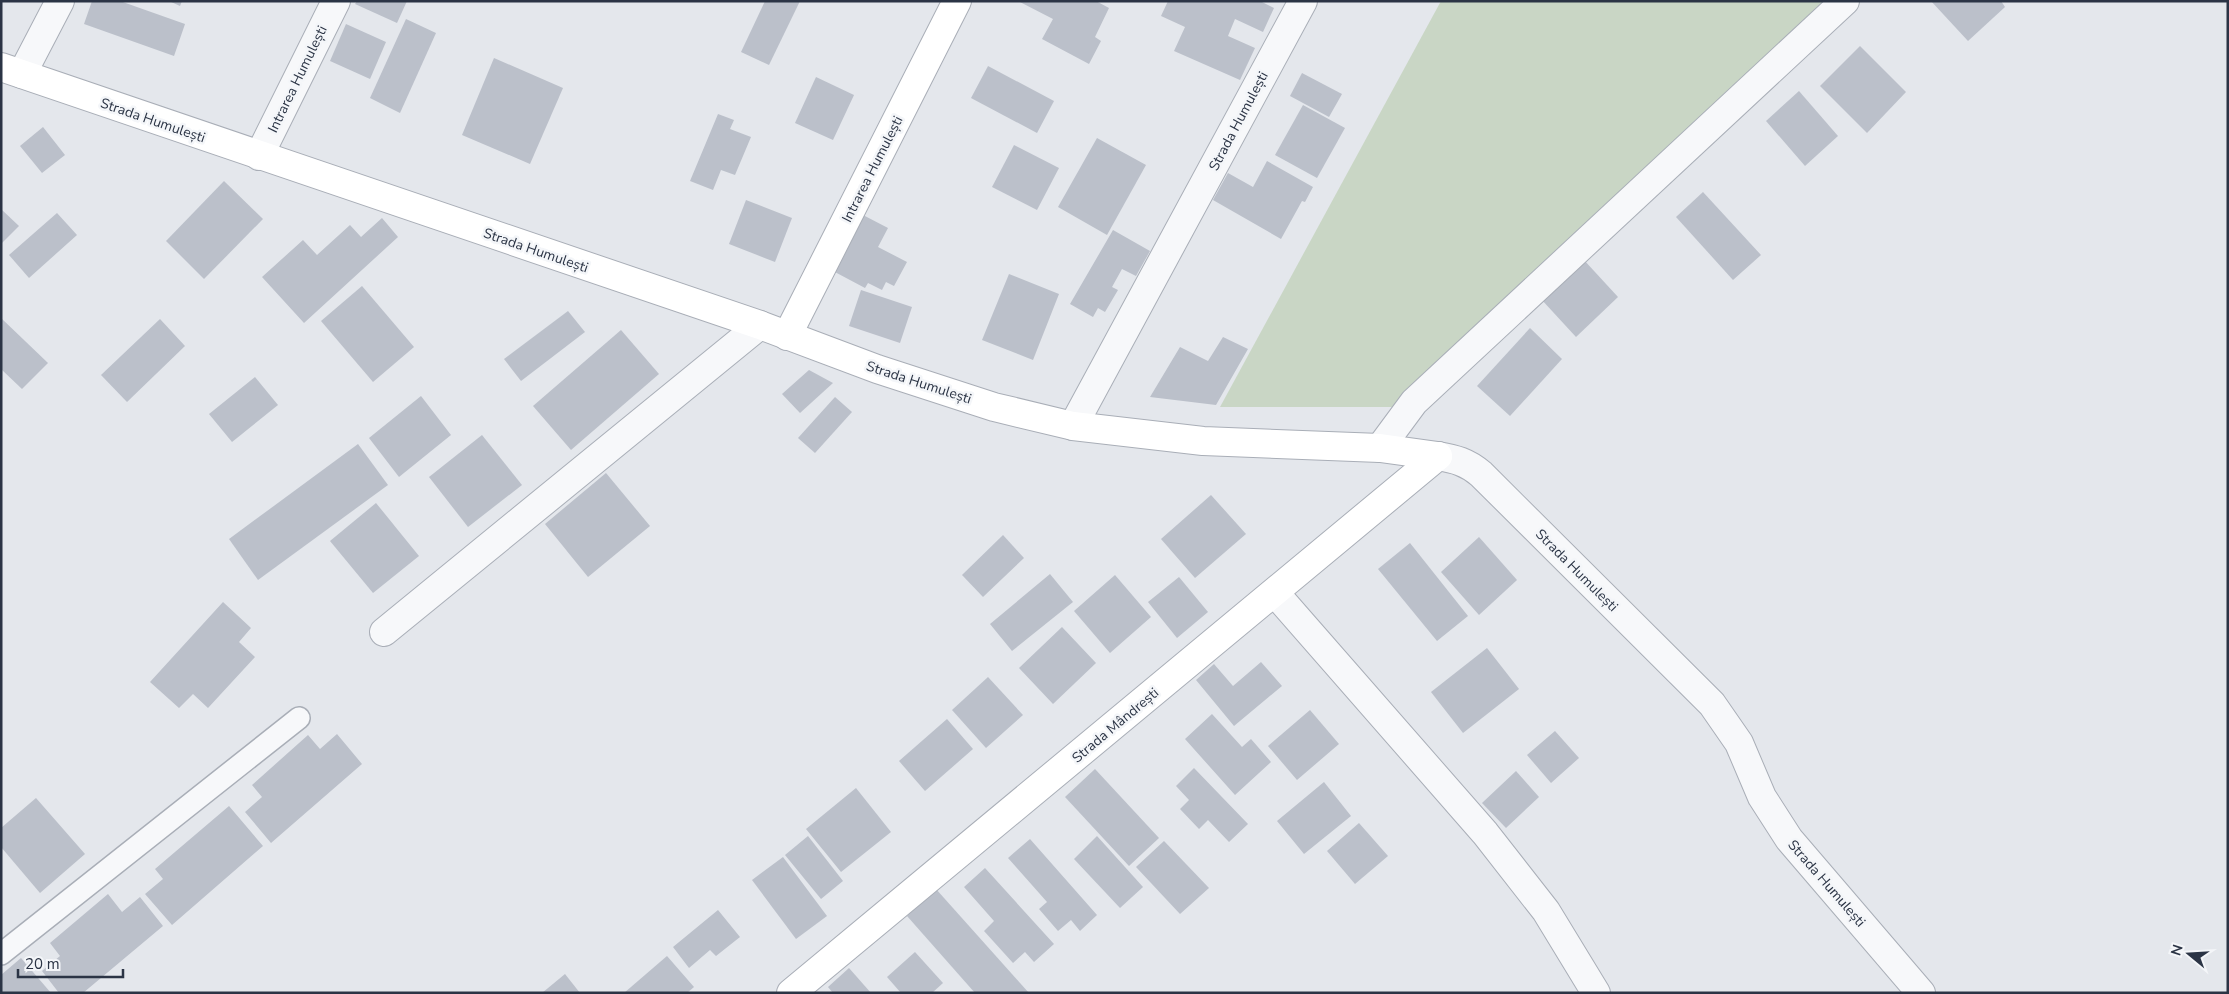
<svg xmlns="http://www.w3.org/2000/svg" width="2229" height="994" viewBox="0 0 2229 994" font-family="'Nunito Sans',sans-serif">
<rect width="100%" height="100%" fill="#e4e7ec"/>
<!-- green -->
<polygon fill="#c9d6c5" points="1441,1 1834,1 1394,407 1220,407"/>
<!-- building -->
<g fill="#bbc0ca">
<polygon points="92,1 120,1 185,24 174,56 84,24"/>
<polygon points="169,1 182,1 180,6"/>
<polygon points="357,1 407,1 397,23 355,4"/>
<polygon points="765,1 800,1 769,65 741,52"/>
<polygon points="1018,1 1096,1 1109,8 1095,37 1101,41 1089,64 1042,39 1053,19"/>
<polygon points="1168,1 1260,1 1274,8 1263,32 1235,19 1228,36 1255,48 1240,80 1174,51 1185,27 1161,16"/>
<polygon points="1931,1 2001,1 2005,7 1968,41"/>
<polygon points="406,19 436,33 400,113 370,98"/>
<polygon points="346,24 386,42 370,79 330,61"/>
<polygon points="1860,46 1906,92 1867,133 1820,86"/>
<polygon points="494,58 563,88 530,164 462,135"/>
<polygon points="988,66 1054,101 1037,133 971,98"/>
<polygon points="1302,73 1342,94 1329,117 1290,96"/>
<polygon points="816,77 854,95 833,140 795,123"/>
<polygon points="1799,91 1838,136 1805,166 1766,121"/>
<polygon points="1303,105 1345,128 1317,178 1275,155"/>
<polygon points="718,114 734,120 730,129 751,137 735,175 721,170 713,190 690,181"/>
<polygon points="43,127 65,155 42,173 20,146"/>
<polygon points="1097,138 1146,165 1107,235 1058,207"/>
<polygon points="1014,145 1059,168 1037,210 992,187"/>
<polygon points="1267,161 1313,187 1305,202 1302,201 1281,239 1213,200 1228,173 1253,187"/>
<polygon points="224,181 263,219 204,279 166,241"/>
<polygon points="1703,192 1761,255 1733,280 1676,217"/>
<polygon points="746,200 792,218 775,262 729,244"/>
<polygon points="1,209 19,226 1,244"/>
<polygon points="57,213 77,235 29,278 9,255"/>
<polygon points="863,215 888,228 878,247 907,262 894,286 886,282 882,290 868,283 865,288 833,271"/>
<polygon points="382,218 398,237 304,323 262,277 303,240 317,255 350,225 361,237"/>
<polygon points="1113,230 1150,251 1136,276 1122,269 1112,287 1118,290 1105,312 1098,308 1093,317 1070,304"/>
<polygon points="1583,259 1618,297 1576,337 1541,299"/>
<polygon points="1009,274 1059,294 1033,360 982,340"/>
<polygon points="362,286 414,347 373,382 321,321"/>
<polygon points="861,290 912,307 900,343 849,326"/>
<polygon points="568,311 585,332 521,381 504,359"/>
<polygon points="1,318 48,363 22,389 1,369"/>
<polygon points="160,319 185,346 127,402 101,375"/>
<polygon points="1530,328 1562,359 1510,416 1477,386"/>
<polygon points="621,330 659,374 571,450 533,406"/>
<polygon points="1223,337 1248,349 1216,405 1150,397 1180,347 1208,361"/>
<polygon points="809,370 833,383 800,413 782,394"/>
<polygon points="255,377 278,405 232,442 209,414"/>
<polygon points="421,396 451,435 399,477 369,438"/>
<polygon points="835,397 852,412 815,453 798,438"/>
<polygon points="482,435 522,485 468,527 429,477"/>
<polygon points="358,444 388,485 258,580 229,539"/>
<polygon points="606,473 650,526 588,577 545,524"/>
<polygon points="1211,495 1246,534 1195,578 1161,539"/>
<polygon points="376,503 419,556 373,593 330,541"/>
<polygon points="1003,535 1024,558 983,597 962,575"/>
<polygon points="1479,537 1517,580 1479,615 1441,572"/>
<polygon points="1410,543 1468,616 1437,641 1378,569"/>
<polygon points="1050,574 1073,602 1012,651 990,624"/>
<polygon points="1115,575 1151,617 1110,653 1074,611"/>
<polygon points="1179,577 1208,612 1177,638 1148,602"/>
<polygon points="223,602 251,628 239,642 255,657 208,708 193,694 179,708 150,682"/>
<polygon points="1062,627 1096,663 1053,704 1019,668"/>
<polygon points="1487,648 1519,689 1463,733 1431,692"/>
<polygon points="1261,662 1282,686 1234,726 1196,680 1214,664 1233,686"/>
<polygon points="988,677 1023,715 986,748 952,710"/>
<polygon points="1310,710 1339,744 1297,780 1268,746"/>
<polygon points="1212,714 1242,747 1251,739 1271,762 1235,795 1185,739"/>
<polygon points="947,719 973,749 925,791 899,761"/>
<polygon points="1555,731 1579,758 1551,783 1527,755"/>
<polygon points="337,734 362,764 271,843 245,812 262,797 252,785 308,735 320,749"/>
<polygon points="1194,768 1248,824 1229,842 1208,820 1199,829 1180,809 1189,800 1176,786"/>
<polygon points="1095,769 1159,838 1129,866 1065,797"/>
<polygon points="1516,771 1539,797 1506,828 1482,803"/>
<polygon points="1324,782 1351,816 1304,854 1277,821"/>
<polygon points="856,788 891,832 841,872 806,829"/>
<polygon points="36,798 85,854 40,893 1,847 1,828"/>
<polygon points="229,806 263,846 172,925 145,894 163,879 155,869"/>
<polygon points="1359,823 1388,856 1355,884 1327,851"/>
<polygon points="808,836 843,881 821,899 785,855"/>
<polygon points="1097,836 1143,887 1120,908 1074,859"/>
<polygon points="1030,839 1097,915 1080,931 1071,920 1058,931 1039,909 1047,902 1008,858"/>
<polygon points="1164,841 1209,888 1180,914 1136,867"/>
<polygon points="783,857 827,916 796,939 752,880"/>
<polygon points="985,868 1054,944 1034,962 1025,952 1013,963 984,931 994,921 964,887"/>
<polygon points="936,889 1029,993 975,993 907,916"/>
<polygon points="108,894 122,912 140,897 163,926 83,993 59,993 42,971 60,956 50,943"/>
<polygon points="718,910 740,937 716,956 710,950 689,968 673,947"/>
<polygon points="915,952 943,983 932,993 901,993 887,977"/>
<polygon points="667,956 694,987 687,993 624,993"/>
<polygon points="21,958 51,993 1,993 1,975"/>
<polygon points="849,968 871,993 833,993 828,987"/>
<polygon points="565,974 580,993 542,993"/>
</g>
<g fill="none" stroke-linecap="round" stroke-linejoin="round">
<defs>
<polyline id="lane" points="1,954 299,718"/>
<g id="street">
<polyline points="22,74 60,1"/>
<polyline points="259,156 336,1"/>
<polyline points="1073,426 1303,1"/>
<polyline points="1380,448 1414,402 1845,1"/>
<path d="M1438,456C1455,459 1467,462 1481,474L1712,704L1739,743L1762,797L1789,839L1921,993"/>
<polyline points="1275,593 1485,833 1546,911 1596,993"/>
<polyline points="384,632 760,325"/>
</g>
<g id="secondary">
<polyline points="1,67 760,325 877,369 994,407 1073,426 1203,441 1380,448 1438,456"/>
<polyline points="787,336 957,1"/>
<polyline points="791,993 1438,456"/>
</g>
</defs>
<!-- lane casing -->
<use href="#lane" stroke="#a9aeb7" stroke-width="24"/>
<!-- street casing -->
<use href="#street" stroke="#a9aeb7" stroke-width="30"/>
<!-- secondary casing -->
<use href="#secondary" stroke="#a9aeb7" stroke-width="30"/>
<!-- lane -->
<use href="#lane" stroke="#f7f8fa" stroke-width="21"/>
<!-- street -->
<use href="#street" stroke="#f7f8fa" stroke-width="28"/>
<!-- secondary -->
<use href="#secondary" stroke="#fff" stroke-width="28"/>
</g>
<g text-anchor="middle" stroke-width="5" stroke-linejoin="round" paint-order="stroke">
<!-- street labels -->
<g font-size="14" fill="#2b3445" stroke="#f4f6f9">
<text transform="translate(297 79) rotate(-64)" y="5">Intrarea Humulești</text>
<text transform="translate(153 120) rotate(19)" y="5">Strada Humulești</text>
<text transform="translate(1238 121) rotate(-62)" y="5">Strada Humulești</text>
<text transform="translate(872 169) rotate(-63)" y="5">Intrarea Humulești</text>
<text transform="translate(536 250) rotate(19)" y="5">Strada Humulești</text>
<text transform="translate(919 382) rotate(18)" y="5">Strada Humulești</text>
<text transform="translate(1577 570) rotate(45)" y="5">Strada Humulești</text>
<text transform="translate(1115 725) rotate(-40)" y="5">Strada Mândrești</text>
<text transform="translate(1827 883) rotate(49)" y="5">Strada Humulești</text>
</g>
</g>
<!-- border -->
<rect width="2229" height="994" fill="none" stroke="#2b3445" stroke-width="5"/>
<!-- north arrow -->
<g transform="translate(2189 954) rotate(288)" stroke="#f4f6f9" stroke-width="4" paint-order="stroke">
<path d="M0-4L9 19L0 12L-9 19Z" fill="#2b3445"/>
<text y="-8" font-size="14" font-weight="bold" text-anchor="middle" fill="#2b3445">N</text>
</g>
<!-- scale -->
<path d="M18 969v8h105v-8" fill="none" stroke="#2b3445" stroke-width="2.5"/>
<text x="25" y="969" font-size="15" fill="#2b3445" stroke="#f4f6f9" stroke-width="4" paint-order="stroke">20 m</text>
</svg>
